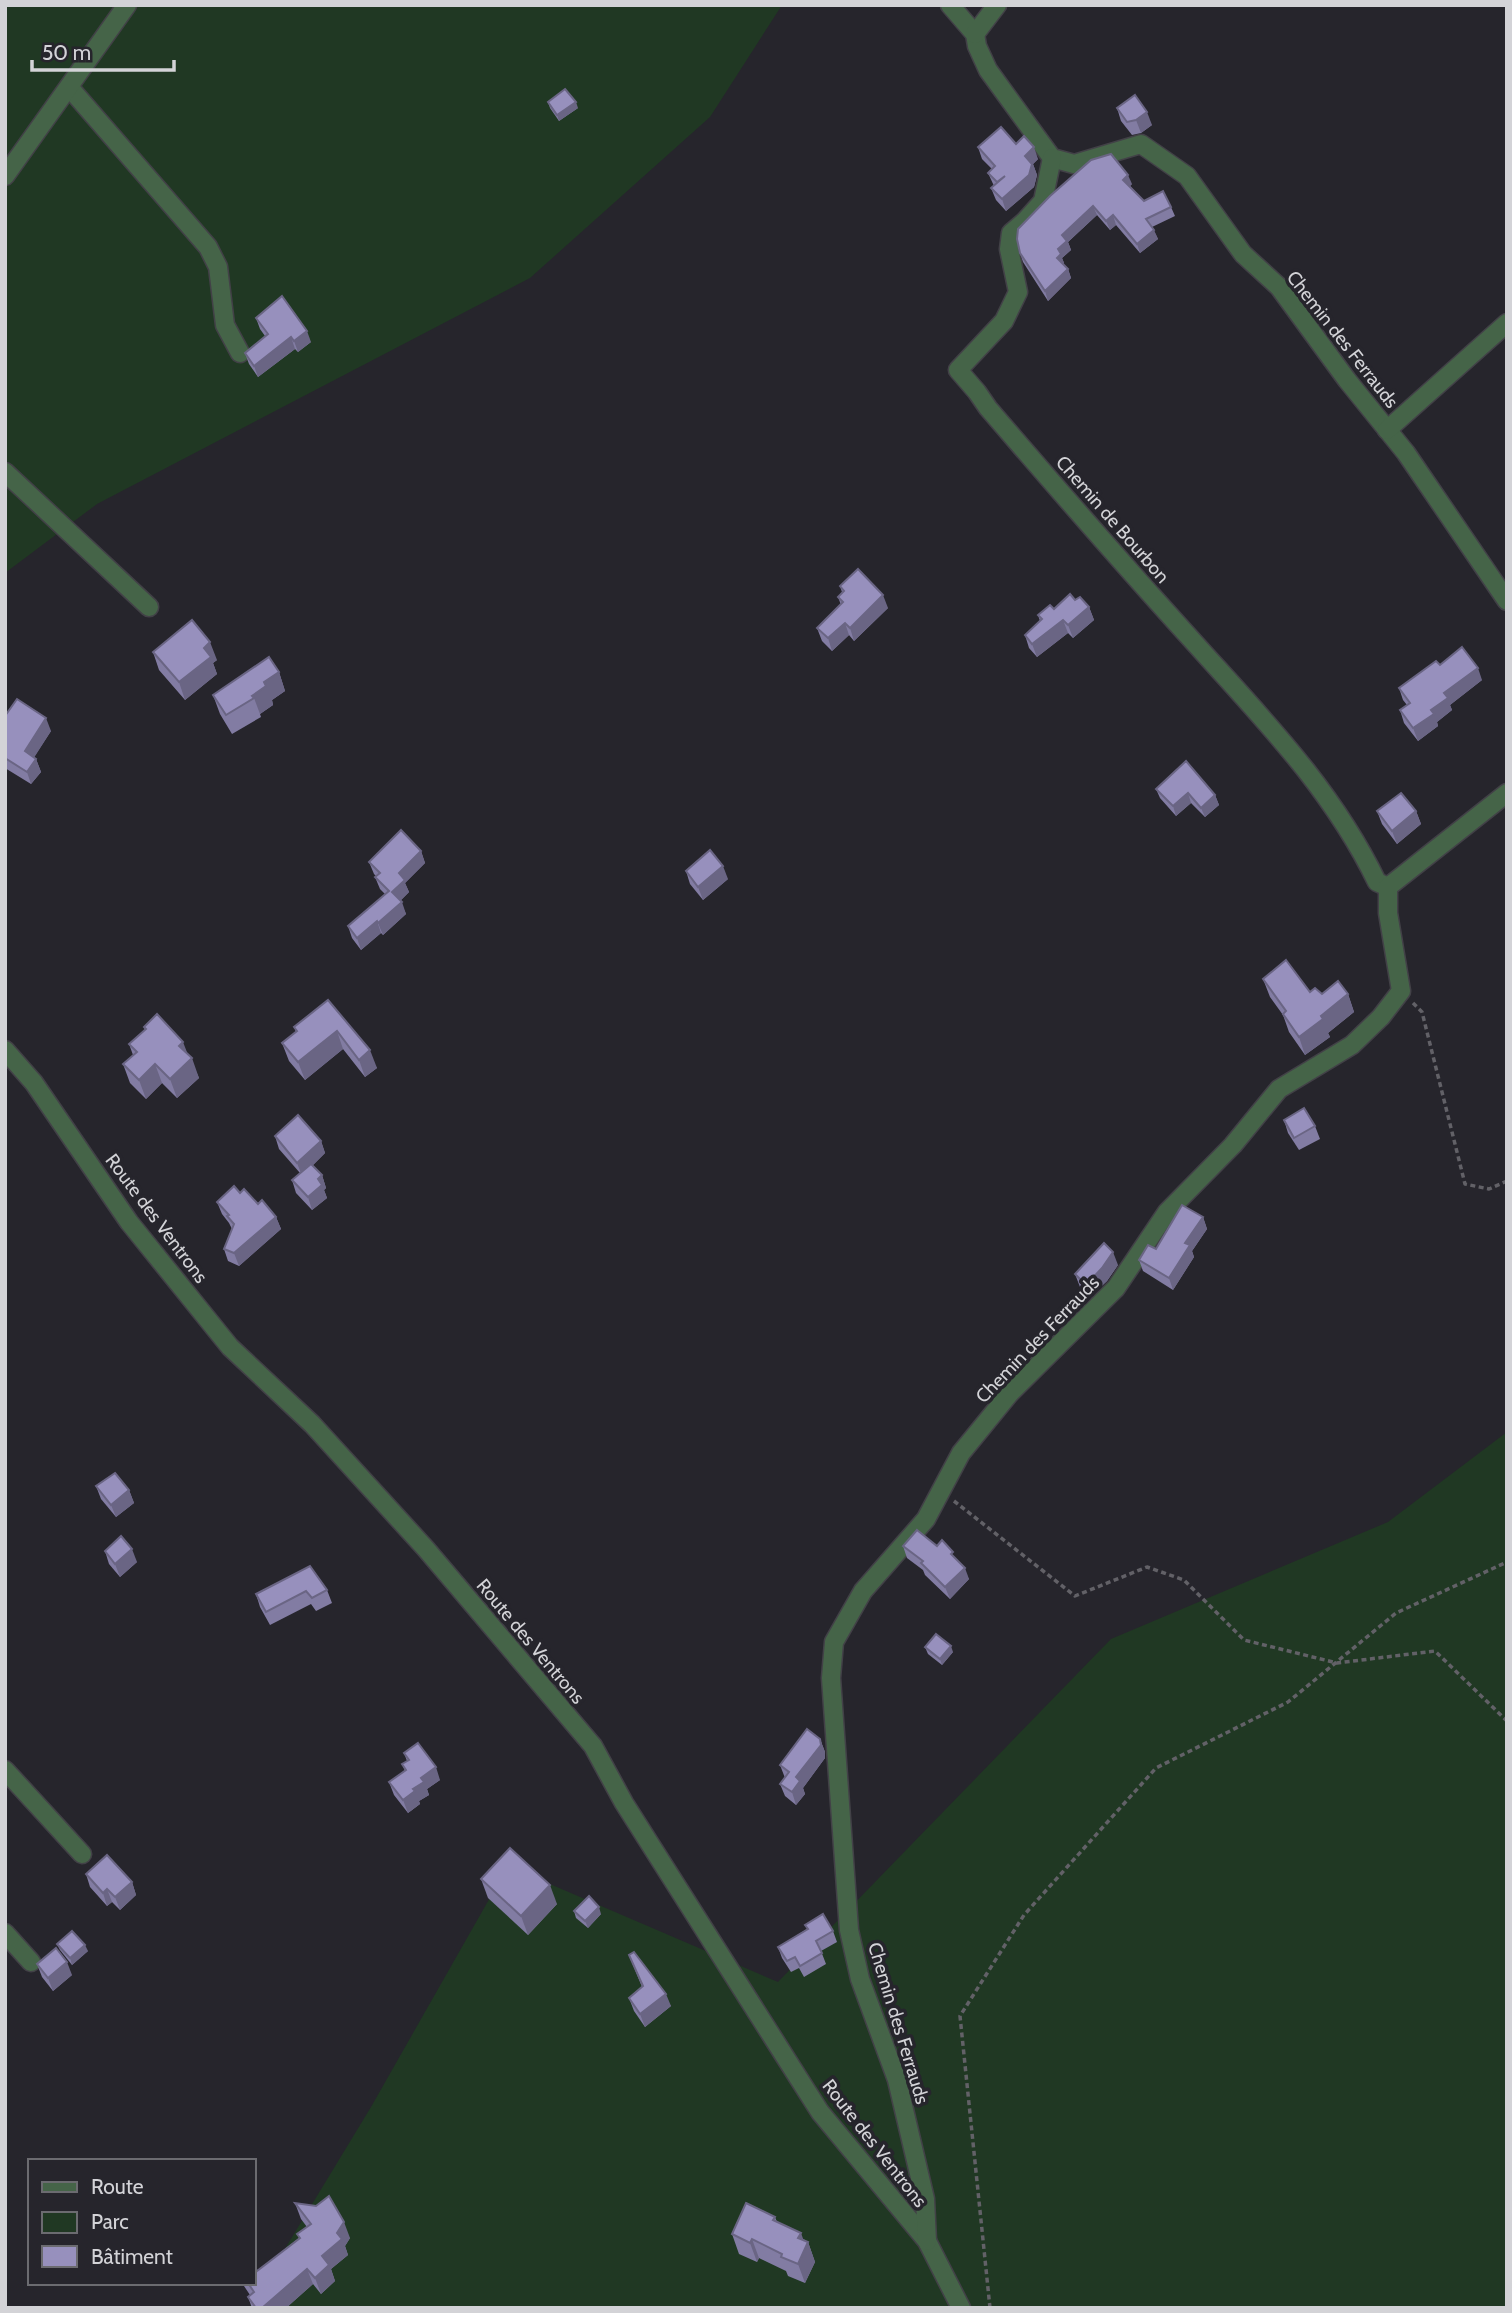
<svg xmlns="http://www.w3.org/2000/svg" width="1512" height="2313" viewBox="0 0 1512 2313" font-family="Cabin,sans-serif">
<rect width="100%" height="100%" fill="#26252c"/>
<!-- green -->
<g fill="#203823">
<polygon points="5,5 782,5 710,117 530,278 97,504 5,573"/>
<polygon points="1507,1432 1507,2308 249,2308 371,2107 508,1866 778,1982 1111,1639 1388,1522"/>
</g>
<g fill="none" stroke-linecap="round" stroke-linejoin="round">
<defs>
<g id="minor">
<polyline points="950,5 975,34 977,46 988,70 1052,158 1074,164 1141,144 1187,176 1243,254 1279,287 1347,380 1406,453 1507,601"/>
<polyline points="975,34 997,5"/>
<polyline points="69,87 208,247 218,267 225,325 240,353"/>
<path d="M1052,158L1043,201L1025,221L1011,233L1009,249L1018,292L1004,321L958,370L977,392L988,408C1055,486 1122,563 1191,639C1261,717 1331,787 1377,882L1388,887"/>
<polyline points="5,176 127,5"/>
<polyline points="1387,430 1507,323"/>
<polyline points="5,472 149,607"/>
<polyline points="5,1050 34,1083 129,1222 230,1347 312,1424 426,1549 593,1746 624,1803 820,2112 927,2241 961,2308"/>
<polyline points="5,1770 82,1854"/>
<polyline points="5,1933 31,1962"/>
<polyline points="927,2241 925,2199 897,2080 860,1979 849,1930 831,1678 834,1642 863,1591 926,1519 961,1453 1010,1393 1116,1288 1167,1212 1233,1145 1279,1089 1352,1045 1381,1017 1401,991 1388,913 1388,887 1507,793"/>
</g>
</defs>
<!-- minor casing -->
<use href="#minor" stroke="#424147" stroke-width="21"/>
<!-- path -->
<g stroke="#626167" stroke-width="3.5" stroke-dasharray="5 3.5" stroke-linecap="butt">
<polyline points="1413,1003 1422,1012 1465,1184 1489,1189 1507,1181"/>
<polyline points="954,1501 1075,1596 1147,1567 1184,1580 1244,1640 1337,1663 1435,1651 1507,1721"/>
<polyline points="990,2308 960,2016 1024,1915 1156,1768 1288,1702 1396,1613 1507,1562"/>
</g>
<!-- minor -->
<use href="#minor" stroke="#456448" stroke-width="18"/>
</g>
<!-- wall -->
<g fill="#827ca3">
<polygon points="548,102 578,108 559,121 550,108"/>
<polygon points="1117,108 1152,125 1141,133 1132,135 1121,121"/>
<polygon points="1016,144 1038,159 1033,164 1037,175 1034,187 1006,211 996,200 991,188 994,186 988,173 992,169 982,159 978,147"/>
<polygon points="1132,184 1130,186 1144,201 1171,207 1175,216 1152,227 1158,239 1140,253 1116,225 1110,230 1097,215 1068,242 1071,250 1062,258 1064,263 1063,264 1068,269 1071,278 1048,301 1023,262 1020,253 1050,196"/>
<polygon points="256,318 311,342 298,352 295,349 258,377 249,364 245,353 265,336 260,329"/>
<polygon points="840,586 888,608 854,641 849,635 832,651 822,641 817,628 841,605 838,597 842,592"/>
<polygon points="1075,600 1089,607 1094,620 1073,638 1068,633 1037,657 1029,648 1025,635 1040,621 1038,615"/>
<polygon points="153,652 217,660 213,663 217,674 185,700 159,670"/>
<polygon points="1440,665 1482,680 1450,705 1452,710 1437,722 1438,726 1418,741 1404,723 1400,710 1407,705 1403,700 1399,688"/>
<polygon points="279,672 285,691 272,700 273,705 260,714 261,717 232,734 220,714 213,695"/>
<polygon points="5,716 51,731 34,757 36,759 41,772 31,784 5,768"/>
<polygon points="1156,789 1215,795 1219,805 1205,817 1191,803 1176,816 1160,798"/>
<polygon points="1377,811 1416,811 1421,824 1397,844 1382,824"/>
<polygon points="421,851 425,863 405,883 409,892 400,901 406,914 383,935 381,933 361,950 352,938 348,926 385,894 380,889 375,877 376,876 374,874 369,862"/>
<polygon points="686,871 728,879 703,900 690,884"/>
<polygon points="1263,979 1322,994 1348,994 1354,1012 1328,1033 1330,1037 1305,1055 1289,1032 1283,1015 1270,997"/>
<polygon points="328,1000 377,1068 365,1077 343,1049 305,1080 289,1061 282,1043 296,1032 294,1027"/>
<polygon points="144,1027 188,1054 199,1078 177,1098 162,1083 146,1099 130,1083 123,1064 133,1055 129,1044 145,1030"/>
<polygon points="1284,1120 1315,1126 1320,1139 1299,1150 1288,1133"/>
<polygon points="275,1136 321,1141 325,1153 312,1166 322,1175 326,1188 324,1190 327,1198 312,1210 296,1193 292,1180 300,1173 279,1149"/>
<polygon points="240,1193 276,1217 281,1229 239,1266 228,1261 224,1249 232,1229 229,1223 222,1214 217,1202"/>
<polygon points="1203,1217 1207,1229 1192,1251 1194,1257 1173,1290 1143,1271 1139,1260"/>
<polygon points="1118,1265 1107,1281 1090,1297 1080,1287 1075,1274"/>
<polygon points="96,1486 129,1490 134,1503 116,1517 101,1499"/>
<polygon points="903,1546 937,1546 955,1558 969,1579 950,1599 925,1575 923,1570 907,1558"/>
<polygon points="105,1551 137,1562 120,1577 109,1564"/>
<polygon points="327,1590 332,1603 316,1611 311,1604 270,1625 260,1607 256,1594"/>
<polygon points="925,1647 953,1652 942,1665 928,1654"/>
<polygon points="820,1739 825,1752 825,1758 803,1788 805,1794 796,1805 785,1796 780,1784 785,1778 780,1765"/>
<polygon points="404,1753 440,1780 427,1789 429,1795 419,1801 420,1804 408,1813 394,1795 389,1782 405,1771 402,1764 407,1761"/>
<polygon points="86,1874 132,1882 136,1895 120,1910 112,1902 107,1906 90,1887"/>
<polygon points="481,1879 557,1904 528,1935 488,1898"/>
<polygon points="574,1911 601,1914 588,1928 576,1918"/>
<polygon points="805,1925 833,1931 837,1942 821,1951 826,1964 804,1977 799,1968 791,1972 782,1958 778,1947 807,1929"/>
<polygon points="57,1944 88,1951 72,1965 60,1950"/>
<polygon points="629,1955 671,2006 645,2027 634,2011 629,1998 642,1987"/>
<polygon points="37,1964 72,1975 53,1991 42,1977"/>
<polygon points="295,2203 350,2238 345,2246 348,2255 331,2269 335,2281 321,2294 313,2284 286,2308 252,2308 248,2297 250,2295 242,2283 254,2283 257,2271 299,2238 297,2234 307,2227 301,2219"/>
<polygon points="775,2217 777,2222 808,2242 815,2262 805,2283 788,2276 786,2271 759,2258 757,2262 739,2254 732,2234"/>
</g>
<!-- shaded-wall -->
<g fill="#6a6584">
<polygon points="576,102 578,108 559,121 557,115"/>
<polygon points="1147,112 1152,125 1141,133 1136,120"/>
<polygon points="1034,147 1038,159 1033,164 1037,175 1034,187 1006,211 1002,199 1025,156"/>
<polygon points="1128,175 1132,184 1127,189 1123,180"/>
<polygon points="1093,206 1097,215 1068,242 1071,250 1062,258 1064,263 1060,267 1057,258 1058,249 1062,235"/>
<polygon points="1113,215 1116,225 1110,230 1106,221"/>
<polygon points="1154,230 1158,239 1140,253 1137,244"/>
<polygon points="1068,269 1071,278 1048,301 1045,291"/>
<polygon points="307,331 311,342 298,352 294,341"/>
<polygon points="291,337 295,349 258,377 254,366"/>
<polygon points="883,595 888,608 854,641 850,628"/>
<polygon points="1089,607 1094,620 1073,638 1068,625"/>
<polygon points="1063,620 1068,633 1037,657 1032,644"/>
<polygon points="845,623 849,635 832,651 828,638"/>
<polygon points="210,642 217,660 213,663 217,674 185,700 179,682 204,648"/>
<polygon points="1478,668 1482,680 1450,705 1452,710 1437,722 1438,726 1418,741 1413,728 1431,710 1444,693"/>
<polygon points="279,672 285,691 272,700 273,705 260,714 254,698 252,696 264,682"/>
<polygon points="46,718 51,731 30,764 25,751"/>
<polygon points="36,759 41,772 31,784 27,772"/>
<polygon points="1188,793 1191,803 1176,816 1173,806"/>
<polygon points="1215,795 1219,805 1205,817 1201,808"/>
<polygon points="1416,811 1421,824 1397,844 1392,831"/>
<polygon points="421,851 425,863 405,883 409,892 397,904 392,892 399,873"/>
<polygon points="723,866 728,879 703,900 698,887"/>
<polygon points="402,902 406,914 383,935 378,923"/>
<polygon points="377,921 381,933 361,950 357,938"/>
<polygon points="1348,994 1354,1012 1328,1033 1330,1037 1305,1055 1299,1037 1321,1016"/>
<polygon points="337,1031 343,1049 305,1080 298,1062"/>
<polygon points="183,1042 190,1060 192,1058 199,1078 177,1098 170,1079 179,1046"/>
<polygon points="370,1050 377,1068 365,1077 359,1060"/>
<polygon points="155,1064 162,1083 146,1099 139,1080"/>
<polygon points="321,1141 325,1153 302,1176 297,1163"/>
<polygon points="322,1175 326,1188 324,1190 327,1198 312,1210 308,1197 318,1179"/>
<polygon points="276,1217 281,1229 239,1266 234,1253"/>
<polygon points="1203,1217 1207,1229 1192,1251 1194,1257 1173,1290 1169,1278 1185,1243"/>
<polygon points="1113,1252 1118,1265 1107,1281 1090,1297 1086,1285"/>
<polygon points="129,1490 134,1503 116,1517 111,1505"/>
<polygon points="132,1549 137,1562 120,1577 115,1564"/>
<polygon points="965,1568 969,1579 950,1599 945,1587"/>
<polygon points="951,1646 953,1652 942,1665 940,1659"/>
<polygon points="820,1739 825,1752 825,1758 803,1788 805,1794 796,1805 792,1792 796,1777"/>
<polygon points="436,1767 440,1780 427,1789 429,1795 419,1801 420,1804 408,1813 403,1800 421,1778"/>
<polygon points="132,1882 136,1895 120,1910 115,1897"/>
<polygon points="550,1885 557,1904 528,1935 521,1916"/>
<polygon points="107,1889 112,1902 107,1906 103,1893"/>
<polygon points="599,1907 601,1914 588,1928 585,1921"/>
<polygon points="85,1945 88,1951 72,1965 70,1958"/>
<polygon points="67,1962 72,1975 53,1991 48,1978"/>
<polygon points="666,1994 671,2006 645,2027 640,2014"/>
<polygon points="344,2222 350,2238 345,2246 348,2255 331,2269 335,2281 321,2294 315,2278 322,2256"/>
<polygon points="801,2233 806,2247 808,2242 815,2262 805,2283 798,2264 798,2238"/>
<polygon points="752,2239 759,2258 757,2262 750,2243"/>
<polygon points="307,2269 313,2284 286,2308 262,2308"/>
</g>
<!-- building -->
<g fill="#9790bd" stroke="#6a6584" stroke-width="2">
<polygon points="565,89 576,102 557,115 548,102"/>
<polygon points="1135,95 1147,112 1136,120 1127,122 1117,108"/>
<polygon points="1001,127 1016,144 1024,136 1034,147 1025,156 1032,164 1029,175 1002,199 991,188 1005,176 997,182 988,173 995,166 978,147"/>
<polygon points="1111,154 1128,175 1123,180 1144,201 1163,191 1171,207 1146,219 1154,230 1137,244 1113,215 1106,221 1093,206 1062,235 1067,241 1058,249 1061,254 1057,258 1068,269 1045,291 1020,253 1017,239 1018,229 1050,196 1091,160"/>
<polygon points="282,296 307,331 294,341 291,337 254,366 245,353 268,334 256,318"/>
<polygon points="858,569 883,595 850,628 845,623 828,638 817,628 843,602 838,597 844,591 840,586"/>
<polygon points="1070,594 1075,600 1080,597 1089,607 1068,625 1063,620 1032,644 1025,635 1042,619 1038,615 1050,605 1054,609"/>
<polygon points="192,620 210,642 204,648 211,657 179,682 153,652"/>
<polygon points="1462,647 1478,668 1444,693 1448,698 1431,710 1434,714 1413,728 1400,710 1410,703 1399,688 1436,661 1440,665"/>
<polygon points="269,657 279,672 264,682 266,686 252,696 254,698 226,715 213,695"/>
<polygon points="17,699 46,718 25,751 36,759 27,772 5,758 5,716"/>
<polygon points="1186,761 1215,795 1201,808 1188,793 1173,806 1156,789"/>
<polygon points="1401,793 1416,811 1392,831 1377,811"/>
<polygon points="401,830 421,851 399,873 405,880 392,892 402,902 378,923 377,921 357,938 348,926 389,891 375,877 380,873 369,862"/>
<polygon points="710,850 723,866 698,887 686,871"/>
<polygon points="1286,960 1310,992 1315,988 1322,994 1338,981 1348,994 1321,1016 1323,1019 1299,1037 1283,1014 1286,1011 1263,979"/>
<polygon points="328,1000 370,1050 359,1060 337,1031 298,1062 282,1043 297,1031 294,1027"/>
<polygon points="157,1014 183,1042 179,1046 192,1058 170,1079 155,1064 139,1080 123,1064 137,1052 129,1044 146,1029 144,1027"/>
<polygon points="1304,1108 1315,1126 1294,1138 1284,1120"/>
<polygon points="298,1115 321,1141 297,1163 275,1136"/>
<polygon points="311,1164 322,1175 318,1179 322,1185 308,1197 292,1180"/>
<polygon points="234,1186 240,1193 244,1189 258,1204 262,1200 276,1217 234,1253 224,1249 234,1224 227,1216 229,1215 217,1202"/>
<polygon points="1182,1205 1203,1217 1185,1243 1190,1245 1169,1278 1139,1260 1148,1245 1156,1249"/>
<polygon points="1104,1243 1113,1252 1102,1268 1086,1285 1075,1274"/>
<polygon points="115,1473 129,1490 111,1505 96,1486"/>
<polygon points="917,1530 937,1546 942,1540 953,1552 951,1554 965,1568 945,1587 921,1563 923,1561 903,1546"/>
<polygon points="121,1536 132,1549 115,1564 105,1551"/>
<polygon points="310,1566 327,1590 312,1598 306,1591 266,1612 256,1594"/>
<polygon points="936,1634 951,1646 940,1659 925,1647"/>
<polygon points="807,1729 820,1739 821,1745 796,1777 800,1781 792,1792 780,1784 789,1772 780,1765"/>
<polygon points="418,1743 436,1767 421,1778 424,1782 413,1789 415,1791 403,1800 389,1782 406,1770 402,1764 409,1760 404,1753"/>
<polygon points="510,1848 550,1885 521,1916 481,1879"/>
<polygon points="107,1855 132,1882 115,1897 107,1889 103,1893 86,1874"/>
<polygon points="589,1896 599,1907 585,1921 574,1911"/>
<polygon points="823,1914 833,1931 816,1941 822,1953 800,1966 795,1957 787,1961 778,1947 808,1929 805,1925"/>
<polygon points="72,1931 85,1945 70,1958 57,1944"/>
<polygon points="56,1948 67,1962 48,1978 37,1964"/>
<polygon points="634,1952 666,1994 640,2014 629,1998 643,1986 629,1955"/>
<polygon points="329,2196 344,2222 337,2233 342,2239 322,2256 329,2265 315,2278 307,2269 262,2308 256,2308 248,2297 254,2292 248,2283 254,2283 254,2266 257,2271 300,2238 297,2234 311,2224 295,2203 316,2206"/>
<polygon points="746,2203 775,2217 773,2220 801,2233 798,2238 808,2242 798,2264 781,2257 782,2254 752,2239 750,2243 732,2234"/>
</g>
<g text-anchor="middle" stroke-width="7" stroke-linejoin="round" paint-order="stroke">
<!-- street labels -->
<g font-size="19" fill="#d3d3d7" stroke="#26252c">
<text transform="translate(1343 339) rotate(52)" y="7">Chemin des Ferrauds</text>
<text transform="translate(1113 519) rotate(49)" y="7">Chemin de Bourbon</text>
<text transform="translate(157 1218) rotate(53)" y="7">Route des Ventrons</text>
<text transform="translate(1037 1339) rotate(-46)" y="7">Chemin des Ferrauds</text>
<text transform="translate(531 1641) rotate(50)" y="7">Route des Ventrons</text>
<text transform="translate(899 2023) rotate(73)" y="7">Chemin des Ferrauds</text>
<text transform="translate(875 2143) rotate(52)" y="7">Route des Ventrons</text>
</g>
</g>
<!-- border -->
<rect width="1512" height="2313" fill="none" stroke="#d3d3d7" stroke-width="14"/>
<!-- legend -->
<rect x="28" y="2159" width="228" height="126" fill="#26252c" stroke="#6b6b70" stroke-width="2"/>
<rect x="42" y="2182" width="35" height="10" fill="#456448" stroke="#6b6b70" stroke-width="2"/>
<text x="91" y="2194" font-size="21" fill="#d3d3d7">Route</text>
<rect x="42" y="2212" width="35" height="21" fill="#203823" stroke="#6b6b70" stroke-width="2"/>
<text x="91" y="2229" font-size="21" fill="#d3d3d7">Parc</text>
<rect x="42" y="2246" width="35" height="21" fill="#9790bd" stroke="#6b6b70" stroke-width="2"/>
<text x="91" y="2264" font-size="21" fill="#d3d3d7">Bâtiment</text>
<!-- scale -->
<path d="M32 60v10h142v-10" fill="none" stroke="#d3d3d7" stroke-width="3.5"/>
<text x="42" y="60" font-size="21" fill="#d3d3d7" stroke="#26252c" stroke-width="5" paint-order="stroke">50 m</text>
</svg>
